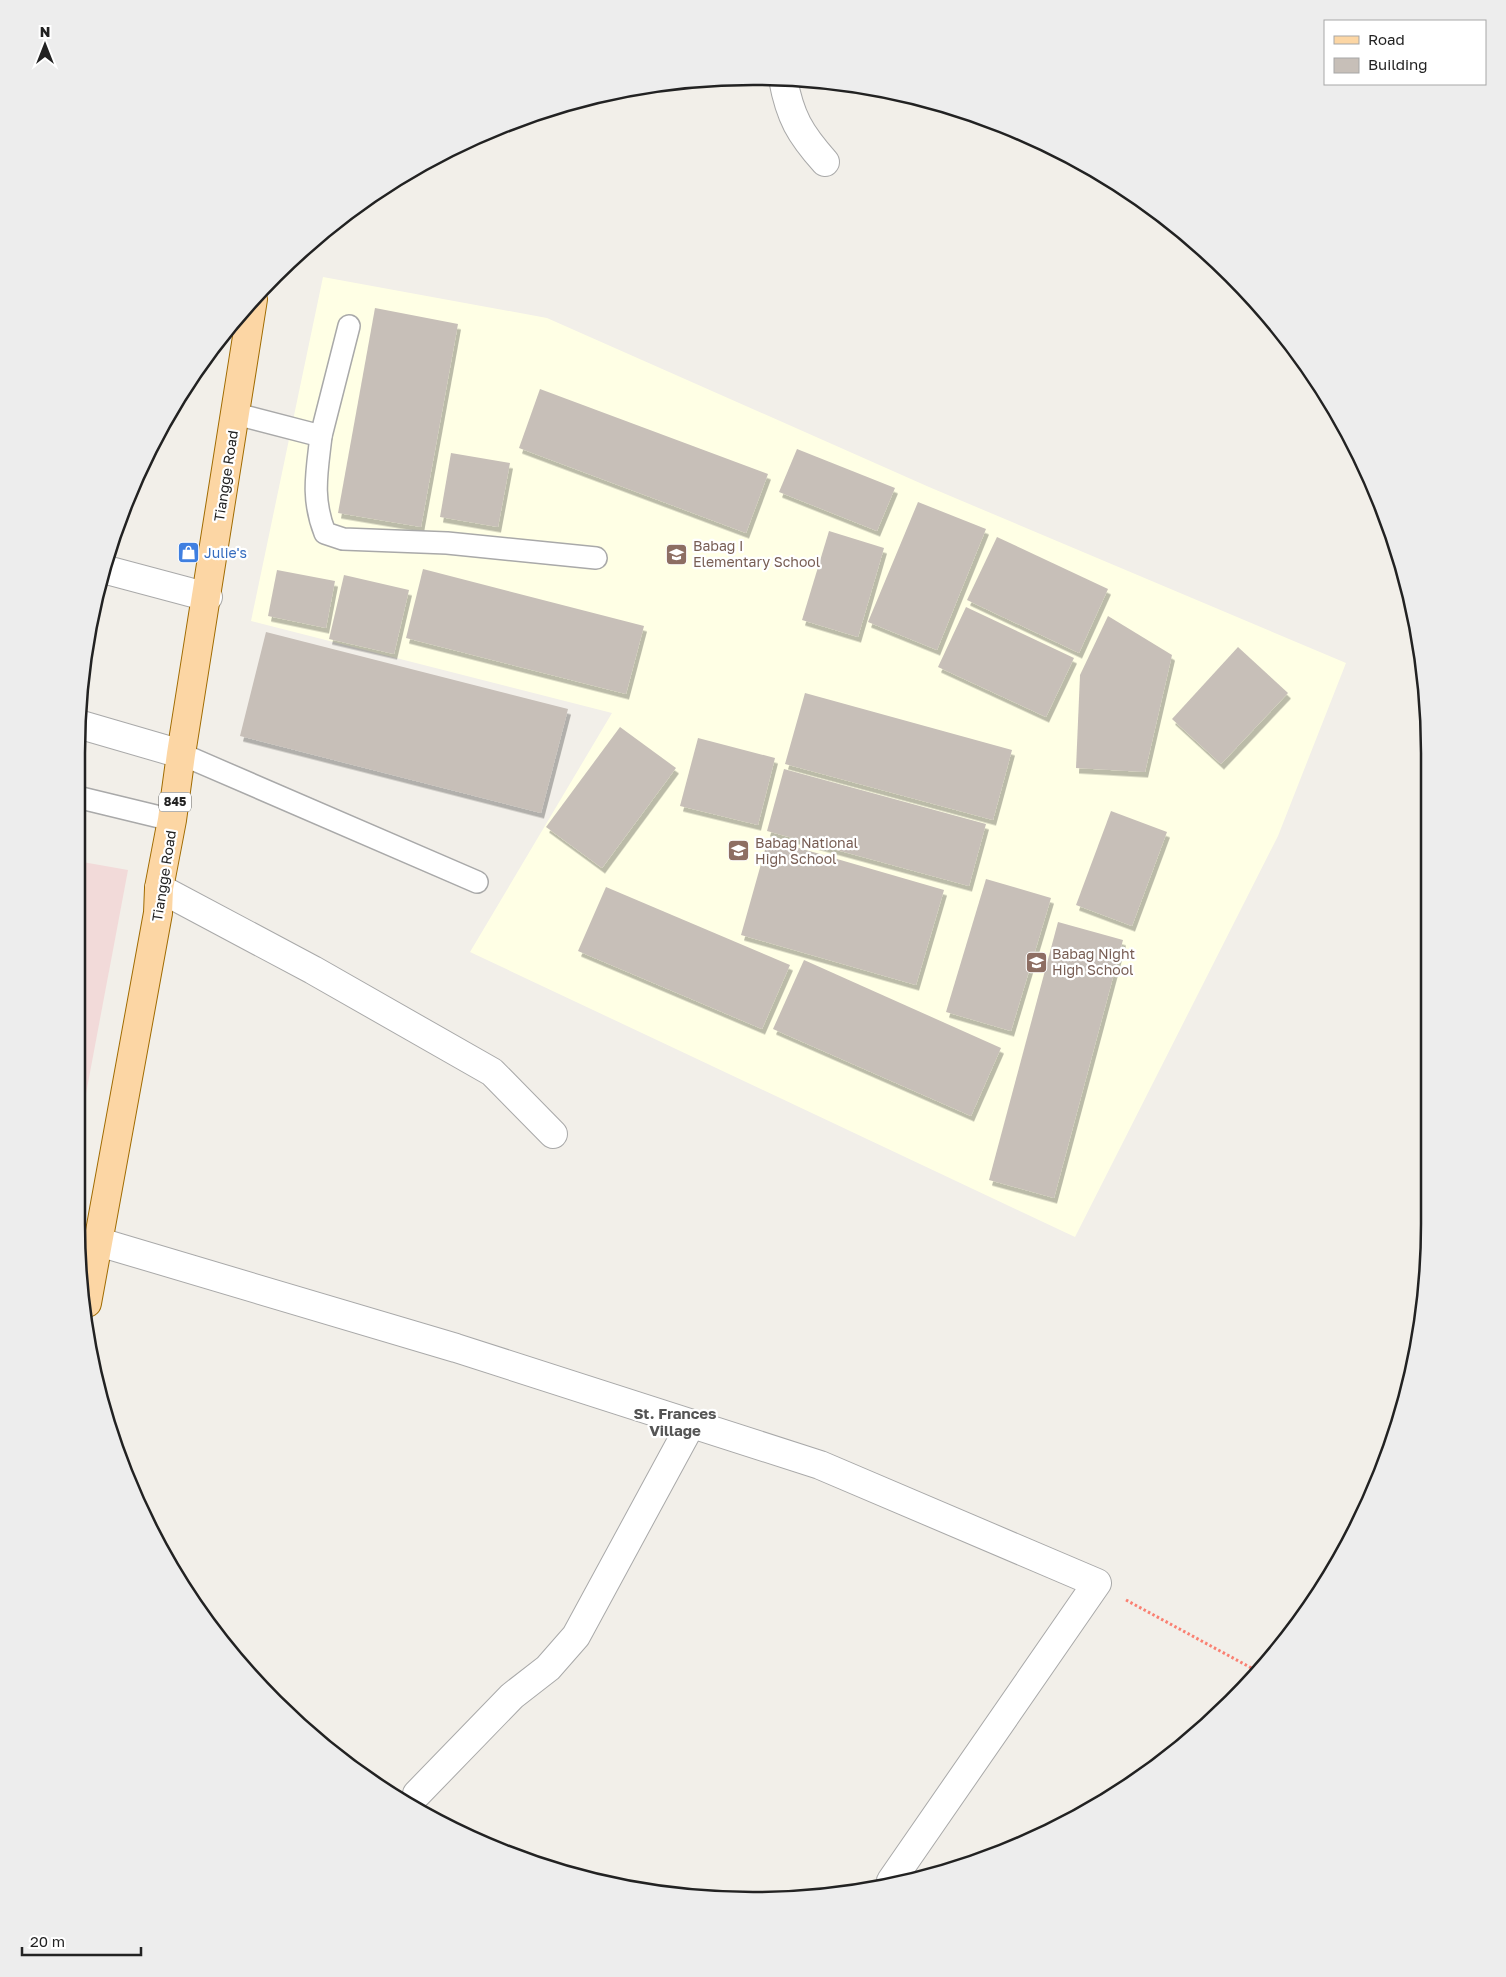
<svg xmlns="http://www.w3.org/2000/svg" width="1506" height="1977" viewBox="0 0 1506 1977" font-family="'Golos Text',sans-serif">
<defs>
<filter id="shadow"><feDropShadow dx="3" dy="5.5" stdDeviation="0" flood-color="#0004"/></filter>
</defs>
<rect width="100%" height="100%" fill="#f2efe9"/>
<!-- commercial -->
<polygon fill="#f2dad9" points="77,861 128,870 85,1099 77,1097"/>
<!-- education -->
<polygon fill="#ffffe5" points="323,277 547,318 929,487 1346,663 1278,836 1075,1237 470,952 612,713 251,621"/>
<!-- building -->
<g fill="#c7bfb8" filter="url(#shadow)">
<polygon points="375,308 458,324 421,527 338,513"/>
<polygon points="540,389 768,474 746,533 519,448"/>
<polygon points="797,449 895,488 877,531 779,492"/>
<polygon points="451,453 510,463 498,527 440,517"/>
<polygon points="918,502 986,529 937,650 868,622"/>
<polygon points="829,531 884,548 858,637 802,620"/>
<polygon points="997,537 1108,589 1079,653 967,600"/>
<polygon points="423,569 644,626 626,694 406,638"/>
<polygon points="277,570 335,581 326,628 268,616"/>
<polygon points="344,575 409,590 394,654 329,639"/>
<polygon points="966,607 1074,658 1046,717 938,667"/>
<polygon points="1108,616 1172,655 1145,772 1076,768 1080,675"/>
<polygon points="266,632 568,709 541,813 240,736"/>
<polygon points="1238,647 1288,693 1221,764 1172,719"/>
<polygon points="805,693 1012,750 993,820 785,764"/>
<polygon points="620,727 676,768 602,868 546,827"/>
<polygon points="698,738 775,758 758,825 680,806"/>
<polygon points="784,769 986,824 969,886 767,831"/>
<polygon points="1111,811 1167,832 1132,926 1076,905"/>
<polygon points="768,839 944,890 916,985 741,935"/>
<polygon points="986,879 1051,898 1011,1031 946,1012"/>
<polygon points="606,887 790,965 762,1029 578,951"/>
<polygon points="1058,922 1123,940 1054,1198 989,1180"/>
<polygon points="804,960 1001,1048 971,1116 773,1029"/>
</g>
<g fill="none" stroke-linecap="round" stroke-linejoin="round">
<defs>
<g id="lane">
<path d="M236,414L321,436C317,472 311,498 325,533L343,539L447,543L596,558"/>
<polyline points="321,436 349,326"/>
<polyline points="181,754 477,882"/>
<polyline points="77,797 172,820"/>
</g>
<g id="street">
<path d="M783,79C790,117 800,134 825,162"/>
<polyline points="103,569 208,597"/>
<polyline points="78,724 181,754"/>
<polyline points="159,888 313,970 492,1072 553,1134"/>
<polyline points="99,1242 456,1348 820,1465 1097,1583 891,1881"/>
<polyline points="417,1794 512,1696 548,1668 576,1636 691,1424"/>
</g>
<polyline id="primary" points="87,1303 158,913 159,888 172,820 181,754 253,299"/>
</defs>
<!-- lane casing -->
<use href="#lane" stroke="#a9a9a9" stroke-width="24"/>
<!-- street casing -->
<use href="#street" stroke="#a9a9a9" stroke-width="30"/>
<!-- primary casing -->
<use href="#primary" stroke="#a06b00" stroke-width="30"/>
<!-- path -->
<polyline stroke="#fa8072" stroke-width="3" stroke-dasharray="2.5 2.5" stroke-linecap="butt" points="1126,1600 1257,1671"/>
<!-- lane -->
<use href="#lane" stroke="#fff" stroke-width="21"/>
<!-- street -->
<use href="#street" stroke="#fff" stroke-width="28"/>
<!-- primary -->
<use href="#primary" stroke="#fcd6a4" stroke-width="28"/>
</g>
<!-- icons -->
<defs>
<symbol id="shop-square" viewBox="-11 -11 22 22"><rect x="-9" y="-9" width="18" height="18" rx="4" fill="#3f7fe0" stroke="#fff"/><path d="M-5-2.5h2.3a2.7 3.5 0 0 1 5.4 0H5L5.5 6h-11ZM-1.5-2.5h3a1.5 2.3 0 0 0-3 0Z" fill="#fff"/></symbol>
<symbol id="school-square" viewBox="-11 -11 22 22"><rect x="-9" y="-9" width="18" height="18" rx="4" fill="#8d6e63" stroke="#fff"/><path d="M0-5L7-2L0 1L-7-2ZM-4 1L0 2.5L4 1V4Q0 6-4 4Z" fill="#fff"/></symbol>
</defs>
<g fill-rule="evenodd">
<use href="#shop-square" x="176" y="540" width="25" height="25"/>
<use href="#school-square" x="664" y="542" width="25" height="25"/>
<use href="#school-square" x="726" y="838" width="25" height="25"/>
<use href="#school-square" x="1024" y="950" width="25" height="25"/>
</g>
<g text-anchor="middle" stroke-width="4.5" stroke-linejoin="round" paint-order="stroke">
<!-- shield labels -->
<rect fill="#fff" stroke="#646464" stroke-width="1" x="159" y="792.5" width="32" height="19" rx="4"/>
<g font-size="12" font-weight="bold" fill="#222">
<text x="175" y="806">845</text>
</g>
<!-- street labels -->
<g font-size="14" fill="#222" stroke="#fff">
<text transform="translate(226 476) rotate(-81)" y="5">Tiangge Road</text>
<text transform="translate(164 876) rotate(-81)" y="5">Tiangge Road</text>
</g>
<!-- education labels -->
<g font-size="14" fill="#785e54" stroke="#fff" text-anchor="start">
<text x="693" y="551">Babag I<tspan x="693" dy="16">Elementary School</tspan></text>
<text x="755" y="848">Babag National<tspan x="755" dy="16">High School</tspan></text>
<text x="1052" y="959">Babag Night<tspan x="1052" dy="16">High School</tspan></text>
</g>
<!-- shop labels -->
<g font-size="14" fill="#366cbe" stroke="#fff" text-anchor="start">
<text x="204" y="558">Julie's</text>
</g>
<!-- neighbourhood labels -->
<g font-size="15" font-weight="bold" fill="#555" stroke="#fff">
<text x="675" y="1419">St. Frances<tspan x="675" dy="17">Village</tspan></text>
</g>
</g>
<!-- crop -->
<path d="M0 0H1506V1977H0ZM753 85H753A668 668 0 0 1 1421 753V1224A668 668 0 0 1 753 1892H753A668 668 0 0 1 85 1224V753A668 668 0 0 1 753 85Z" fill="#ededed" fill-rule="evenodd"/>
<path fill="none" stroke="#222" stroke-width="2.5" d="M753 85H753A668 668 0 0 1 1421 753V1224A668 668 0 0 1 753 1892H753A668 668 0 0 1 85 1224V753A668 668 0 0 1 753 85Z"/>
<!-- legend -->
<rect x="1324" y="20" width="162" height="65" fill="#ffffff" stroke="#a7a7a7"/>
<rect x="1334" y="36" width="25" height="8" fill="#fcd6a4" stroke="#a7a7a7"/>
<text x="1368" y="45" font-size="15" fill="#222222">Road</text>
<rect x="1334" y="58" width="25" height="15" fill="#c7bfb8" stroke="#a7a7a7"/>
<text x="1368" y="70" font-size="15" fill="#222222">Building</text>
<!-- north arrow -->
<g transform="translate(45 45)" stroke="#ffffff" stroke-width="4" paint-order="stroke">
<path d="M0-4L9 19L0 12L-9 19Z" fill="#222222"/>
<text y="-8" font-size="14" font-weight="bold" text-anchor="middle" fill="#222222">N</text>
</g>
<!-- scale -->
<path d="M22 1947v8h119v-8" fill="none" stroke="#222222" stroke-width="2.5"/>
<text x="30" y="1947" font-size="15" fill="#222222" stroke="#ffffff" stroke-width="4" paint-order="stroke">20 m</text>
</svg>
